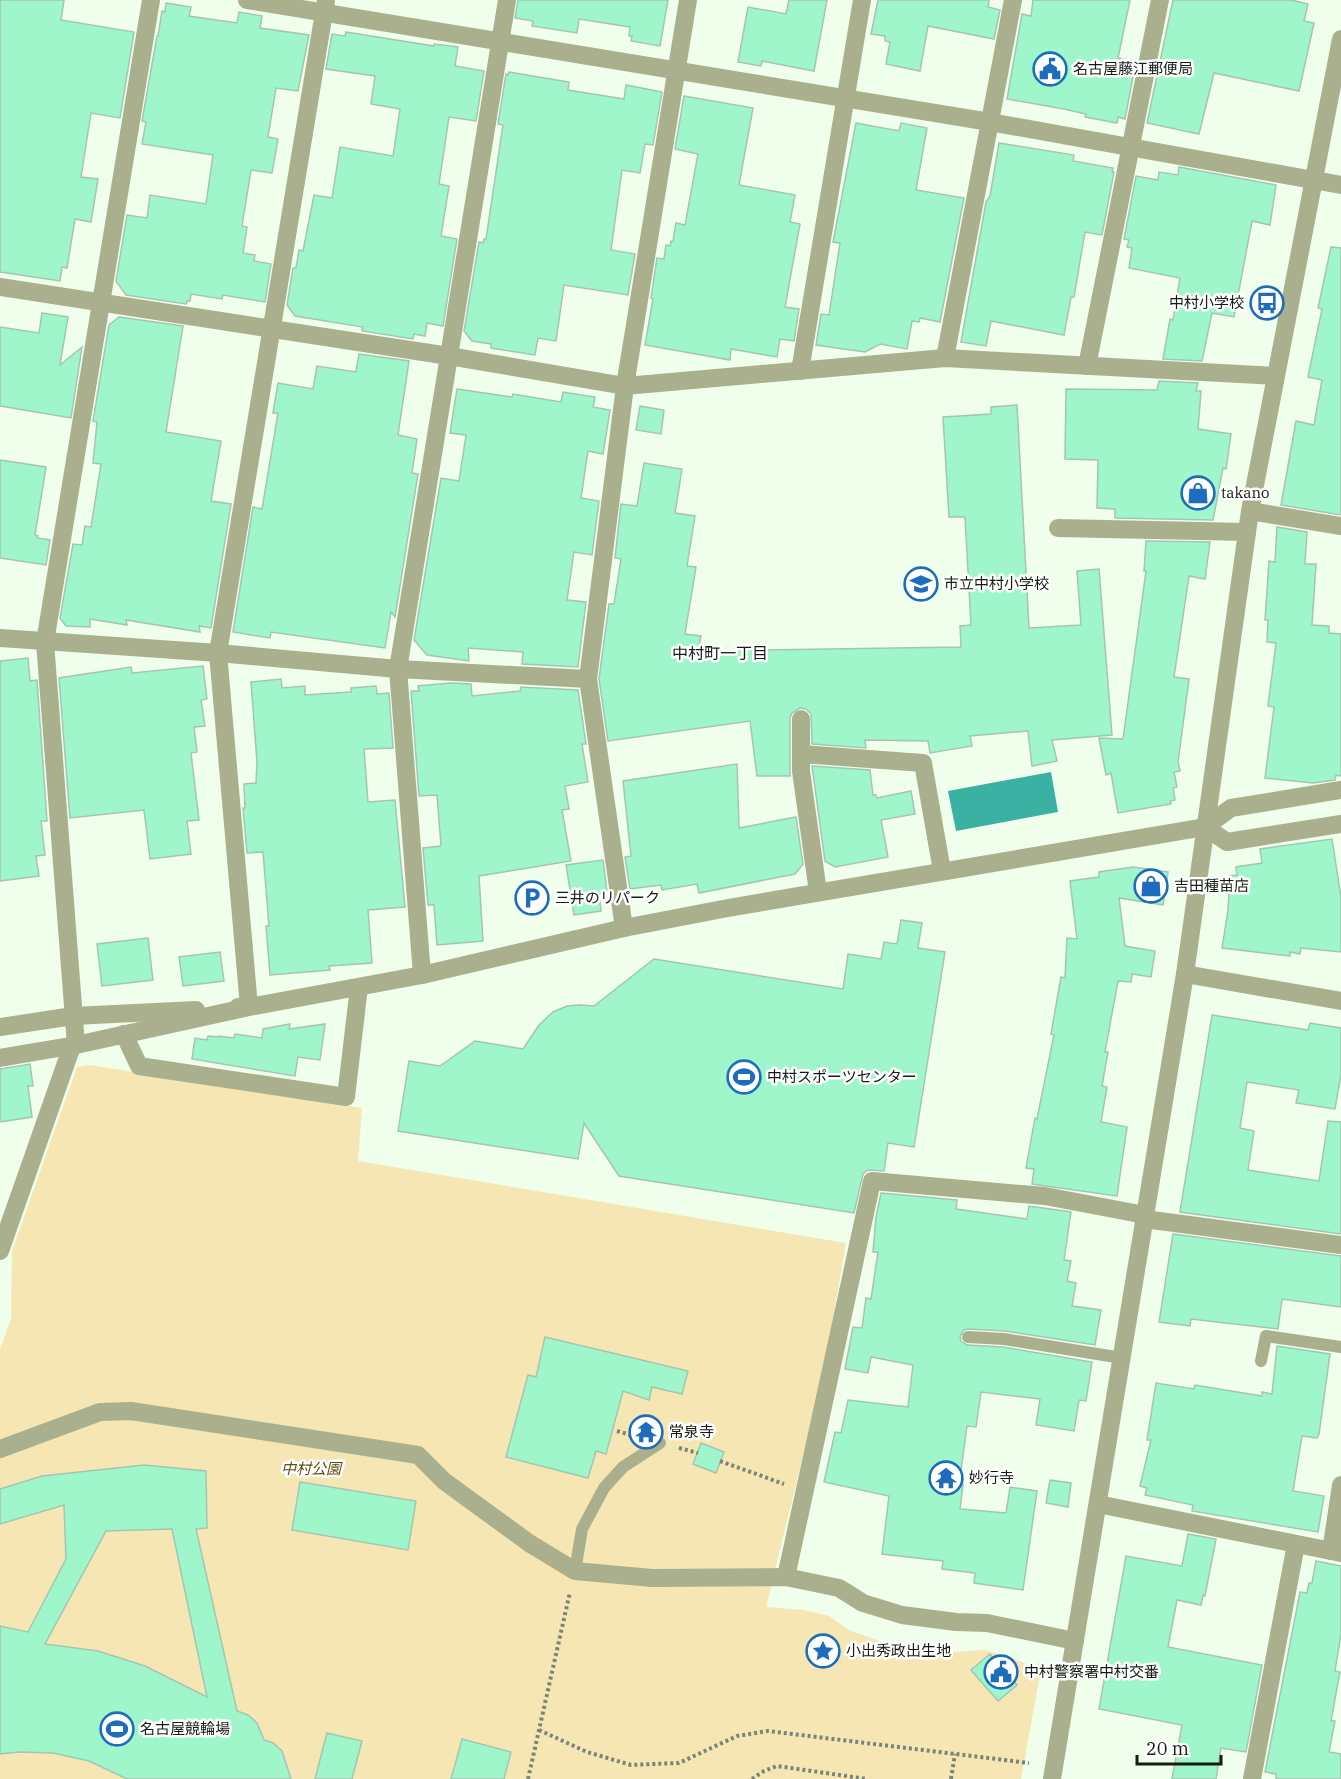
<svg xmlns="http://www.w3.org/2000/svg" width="1341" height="1779" viewBox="0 0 1341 1779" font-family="'IBM Plex Serif','Noto Sans JP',serif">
<rect width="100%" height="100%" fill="#f0feec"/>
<!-- green -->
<polygon fill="#f5e6b4" points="90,1065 362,1108 358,1161 846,1243 825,1366 766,1607 803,1610 829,1616 849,1630 888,1644 953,1652 986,1650 1012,1658 1041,1670 1021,1779 0,1779 0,1349 11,1319 12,1251 77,1067"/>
<!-- water -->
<polygon fill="#3bb1a3" points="1051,772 1058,812 956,831 948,791"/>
<!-- building -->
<g fill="#9ff6ca" stroke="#a3c6b3" stroke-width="1.5" fill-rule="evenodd">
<polygon points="0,0 64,0 61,20 134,32 120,118 91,113 81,177 98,179 91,222 75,219 67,268 62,267 60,281 0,272"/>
<polygon points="518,0 668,0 660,46 631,41 632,36 629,36 630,27 579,19 577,33 532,26 533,21 515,18"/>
<polygon points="789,0 827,0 814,71 762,61 761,66 738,62 748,7 786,14"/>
<polygon points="878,0 989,0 988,7 1000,10 994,39 928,26 920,71 886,64 890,42 885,41 885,36 871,34"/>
<polygon points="1033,0 1130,0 1118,58 1136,61 1125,119 1118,117 1117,123 1085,117 1086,114 1064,109 1007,99 1022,14 1031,16"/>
<polygon points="1173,0 1291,0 1308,4 1304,21 1314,23 1299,91 1214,73 1199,134 1147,123"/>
<polygon points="166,3 191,7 189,16 237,23 239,12 262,16 260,28 309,35 298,91 276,88 268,137 278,139 272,173 251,170 242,226 247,227 243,253 255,255 254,261 271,264 265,302 223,295 222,299 191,294 190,301 187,301 186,304 126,295 116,281 127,215 147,218 150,195 206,204 213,155 142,144 146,122 142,121 157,36 158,36 162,11 165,12"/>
<polygon points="346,32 434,46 434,44 458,47 455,66 484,71 476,121 449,117 439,184 449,186 441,236 457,239 443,326 427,323 425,336 414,334 413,339 362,331 363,327 295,316 287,305 293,268 296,268 299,250 303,251 314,195 332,198 340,147 393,156 400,109 371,104 375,76 326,69 332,34 345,36"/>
<polygon points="509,72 569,82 568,90 624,99 626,85 662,92 653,145 645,144 640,173 622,170 611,250 635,254 628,295 564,285 556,341 538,338 535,355 491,348 491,344 472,341 464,331 479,242 483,243 484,239 486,239 503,125 498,124 506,74 508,75"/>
<polygon points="684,96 753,108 739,185 795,195 790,222 800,224 785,307 799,309 794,341 780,339 777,357 731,349 730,360 645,345 653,299 651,298 657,258 664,259 666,245 670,246 671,241 673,241 676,223 685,225 698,154 675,149"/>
<polygon points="856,123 899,131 901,123 927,128 916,190 964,198 940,322 920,318 919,322 912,321 907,349 880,344 865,352 816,345 821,314 829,315 840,243 833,242"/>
<polygon points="999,143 1074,155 1073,161 1113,168 1112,172 1114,172 1102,235 1085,232 1074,297 1071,297 1064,335 991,321 986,346 961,342 986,202 990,196"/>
<polygon points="1179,167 1276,185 1270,225 1252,221 1234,317 1212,313 1202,361 1163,359 1170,319 1173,320 1180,278 1129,268 1132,248 1127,247 1129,240 1124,239 1136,176 1158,180 1159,172 1178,175"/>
<polygon points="1331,247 1341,248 1341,515 1281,505 1296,421 1314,425 1322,380 1308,377 1322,309 1318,308"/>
<polygon points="42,313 68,317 60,365 82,347 71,418 0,406 0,327 39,333"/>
<polygon points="119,317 183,326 166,432 221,441 211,501 231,504 211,628 199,626 200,632 126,620 127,625 90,619 90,627 66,626 60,618 73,544 82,545 85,526 91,527 101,464 93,463 97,422 93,421 109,325"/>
<polygon points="359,354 409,361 398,435 417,439 412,473 418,474 395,617 391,612 385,648 271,632 270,638 233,632 253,507 262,509 278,413 273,413 278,383 313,389 317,366 356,372"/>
<polygon points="1159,381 1198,383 1196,391 1201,391 1198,429 1231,434 1226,469 1223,468 1213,520 1115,518 1115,509 1097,508 1098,460 1065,459 1066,389 1157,390"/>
<polygon points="457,389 512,397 513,394 561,402 563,392 595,397 593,407 610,410 603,454 588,451 581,498 599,501 592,555 574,552 567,600 586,602 578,667 522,664 523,652 468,648 469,661 427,655 414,640 441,478 459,481 466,435 450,433"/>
<polygon points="1017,405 1029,628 1081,625 1077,571 1099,569 1112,735 1052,740 1057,761 1032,766 1028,731 970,736 972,746 930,753 928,741 865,740 866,748 812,744 811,714 806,709 800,708 792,713 790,718 790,776 757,776 750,721 608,741 599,679 609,604 614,604 621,559 615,558 621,504 637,506 644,463 682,469 675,513 695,516 687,566 696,567 685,634 701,636 698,651 961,647 960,626 971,625 965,517 949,517 943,417 991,414 991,407"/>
<polygon points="640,406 664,410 661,434 636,430"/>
<polygon points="0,460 46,467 35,535 38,536 37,538 50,540 46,565 0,558"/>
<polygon points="1277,527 1307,532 1305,564 1316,564 1312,625 1329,626 1329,633 1341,634 1341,776 1336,775 1335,780 1313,783 1265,778 1274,707 1268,706 1276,643 1267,642 1268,620 1265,620 1269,561 1275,562"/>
<polygon points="1146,541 1210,542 1205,579 1189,576 1174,677 1189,679 1178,762 1180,771 1174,772 1177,787 1173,788 1175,800 1170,801 1171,804 1118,813 1111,773 1106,775 1099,738 1123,739 1146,571 1144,571"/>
<polygon points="28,658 30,681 37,680 47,821 41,821 45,855 36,856 39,876 0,881 0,661"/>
<polygon points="203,666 207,699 201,700 205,726 194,727 197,752 191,753 199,820 187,821 191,854 150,859 144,810 70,818 59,678 131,667 132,673"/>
<polygon points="281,679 282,688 305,686 305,695 351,692 351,688 376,686 377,694 389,693 393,748 364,749 368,802 395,800 405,907 368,910 372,963 329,966 330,970 270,975 266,926 269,926 263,852 247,853 243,808 245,808 244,784 256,783 257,762 251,682"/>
<polygon points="450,683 471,684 472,696 520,691 521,687 578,690 586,744 582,744 588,782 565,786 569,809 562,810 571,861 479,876 483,941 437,945 434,905 428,905 423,848 441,846 437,795 419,796 411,691 419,691 418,686"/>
<polygon points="737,764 739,828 796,817 803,864 795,874 699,893 697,884 662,890 661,885 630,889 625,857 631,856 623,781"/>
<polygon points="812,766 870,770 873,795 876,795 877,798 911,791 915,814 881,820 888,857 835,867 825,861"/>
<polygon points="1332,839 1341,897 1341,952 1301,948 1300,954 1290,952 1290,956 1222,948 1228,910 1230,876 1237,875 1236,867 1262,863 1260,849"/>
<polygon points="603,860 607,892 599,894 601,911 574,915 566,865"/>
<polygon points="1133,867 1168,872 1163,905 1119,898 1125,946 1155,951 1151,977 1132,974 1131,982 1118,981 1105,1052 1108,1052 1102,1086 1107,1087 1101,1122 1127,1127 1117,1196 1032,1184 1034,1169 1026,1168 1035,1118 1037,1119 1054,1035 1051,1034 1061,977 1065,978 1067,938 1077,939 1070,881 1099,877 1099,872"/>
<polygon points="901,920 922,923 918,948 945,952 914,1147 888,1143 884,1171 868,1170 863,1174 854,1213 619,1176 584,1123 578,1159 398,1131 409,1061 440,1066 475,1041 523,1049 539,1025 553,1012 567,1006 580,1005 594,1006 654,959 843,989 848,954 881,959 884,942 897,944"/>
<polygon points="148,938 153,980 102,986 97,944"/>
<polygon points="220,952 224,981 183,986 179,957"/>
<polygon points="1212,1015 1308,1030 1310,1023 1341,1028 1341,1075 1335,1109 1296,1103 1299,1090 1247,1082 1240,1128 1254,1131 1248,1170 1319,1181 1328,1121 1341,1122 1341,1234 1180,1212"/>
<polygon points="290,1024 289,1029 325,1024 320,1060 298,1057 295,1076 192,1059 195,1038 207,1040 208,1036 219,1037 219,1036 234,1038 235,1034 262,1038 263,1029"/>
<polygon points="30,1064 33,1086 28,1086 32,1117 0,1122 0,1069"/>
<polygon points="881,1193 957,1200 956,1209 1027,1219 1029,1206 1071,1212 1064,1260 1071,1261 1067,1281 1076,1283 1072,1306 1101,1310 1095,1345 1005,1331 968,1329 964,1330 960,1336 961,1341 967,1345 1003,1347 1092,1362 1086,1401 1079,1400 1074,1431 1036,1425 1040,1399 981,1392 976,1427 967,1426 959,1485 963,1485 960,1509 1006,1513 1010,1487 1037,1491 1023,1590 974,1583 975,1573 942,1569 943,1561 882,1554 889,1496 824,1482 835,1432 841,1433 848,1400 908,1407 913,1365 871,1357 868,1373 845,1369 853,1327 862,1328 866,1298 871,1299 878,1252 873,1252 876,1217"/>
<polygon points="1173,1234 1341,1256 1341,1307 1282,1299 1278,1329 1191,1319 1190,1326 1159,1322"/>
<polygon points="545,1337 688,1371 682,1394 652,1387 649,1400 623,1391 606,1454 596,1451 588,1478 506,1457 528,1375 536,1377"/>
<polygon points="1277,1346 1330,1354 1319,1434 1317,1438 1302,1436 1293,1491 1324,1496 1318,1532 1192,1511 1193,1505 1145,1495 1147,1488 1140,1486 1151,1440 1147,1440 1156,1383 1194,1389 1195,1385 1262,1396 1262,1392 1272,1394"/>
<polygon points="701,1443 724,1452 716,1473 693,1464"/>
<path d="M144,1465L206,1471L207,1528L196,1529L237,1711L248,1715L257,1723L264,1740L273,1743L282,1751L291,1779H127L89,1761L53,1753L19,1752L0,1754V1626L28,1632L66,1559L64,1505L0,1524V1489L42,1476ZM172,1529L207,1697L145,1666L98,1651L45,1644L106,1531Z"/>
<polygon points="1050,1480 1071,1483 1068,1507 1046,1503"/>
<polygon points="300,1482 416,1501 408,1550 292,1530"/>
<polygon points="1188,1534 1216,1539 1205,1596 1203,1595 1201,1605 1177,1600 1168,1647 1262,1665 1246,1752 1221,1748 1216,1779 1172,1779 1182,1725 1099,1709 1126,1556 1182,1566"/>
<polygon points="1316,1561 1341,1566 1341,1634 1335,1671 1340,1672 1331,1721 1335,1721 1329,1752 1341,1754 1341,1779 1276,1779 1276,1774 1265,1772 1300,1592 1307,1593 1309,1583 1312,1583"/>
<polygon points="990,1654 1017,1685 998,1701 971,1670"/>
<polygon points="327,1733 362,1741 352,1779 315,1779"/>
<polygon points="462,1739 511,1752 504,1779 451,1779"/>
</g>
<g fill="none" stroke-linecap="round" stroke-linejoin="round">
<!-- path -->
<g stroke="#7a8477" stroke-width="4" stroke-dasharray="3 3" stroke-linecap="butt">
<polyline points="617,1431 634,1436"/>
<polyline points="679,1448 698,1453"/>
<polyline points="720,1461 784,1484"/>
<polyline points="539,1730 587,1752 631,1765 679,1763 737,1736 768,1731 1029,1763"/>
<polyline points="528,1779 570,1592"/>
<polyline points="752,1779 764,1771 777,1766 867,1779"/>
<polyline points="951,1779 955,1754"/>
</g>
<!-- service -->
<g stroke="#aab08e" stroke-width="12">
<polyline points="968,1337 1004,1339 1122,1358"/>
<polyline points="1261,1361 1266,1336 1341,1347"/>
<polyline points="575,1571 582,1529 604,1488 623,1467 660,1443"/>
</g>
<!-- minor -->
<g stroke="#aab08e" stroke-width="18">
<polyline points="247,0 990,122 1341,185"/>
<polyline points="0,287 449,356 625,386 945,358 1275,376"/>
<polyline points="945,358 1013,0"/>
<polyline points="1087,366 1160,0"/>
<polyline points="800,371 862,0"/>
<polyline points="1250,511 1341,526"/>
<polyline points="1058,528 1247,532"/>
<polyline points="0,638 218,653 398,669 588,679"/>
<polyline points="801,719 801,771 818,892"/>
<polyline points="801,754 923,763 942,871"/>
<polyline points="1205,827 1231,808 1341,790"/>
<polyline points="624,928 588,679 625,386 688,0"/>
<polyline points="1185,974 1341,1001"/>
<polyline points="422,975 398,669 507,0"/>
<polyline points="238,1007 249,1007 218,653 326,0"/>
<polyline points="0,1027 73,1016 196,1010"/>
<polyline points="124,1034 139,1066 346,1097 359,987"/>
<polyline points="76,1045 45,642 151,0"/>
<polyline points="0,1058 76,1045 249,1007 422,975 624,928 728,908 1205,827 1227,842 1341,824"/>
<polyline points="1144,1219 1341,1245"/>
<polyline points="0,1251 72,1046"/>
<polyline points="0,1449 100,1412 131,1411 418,1455 444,1481 529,1543 575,1571 652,1578 786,1577 839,1588 863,1603 902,1615 956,1622 987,1623 1075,1641"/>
<polyline points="1098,1504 1341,1553"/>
<polyline points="1331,1551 1341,1485"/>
<polyline points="786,1577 872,1181 1045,1196 1145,1215"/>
<polyline points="1252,1779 1296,1544"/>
</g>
<!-- tertiary -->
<polyline stroke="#aab08e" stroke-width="18" points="1052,1779 1185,974 1250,511 1341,39"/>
</g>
<!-- icons -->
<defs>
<symbol id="civic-ring" viewBox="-11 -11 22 22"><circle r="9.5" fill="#fff" stroke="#1d6dbc" stroke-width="1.5"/><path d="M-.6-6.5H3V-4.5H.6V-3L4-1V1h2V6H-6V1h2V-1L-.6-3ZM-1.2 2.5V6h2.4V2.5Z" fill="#1d6dbc"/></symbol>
<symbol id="bus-ring" viewBox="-11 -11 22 22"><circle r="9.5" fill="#fff" stroke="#1d6dbc" stroke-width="1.5"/><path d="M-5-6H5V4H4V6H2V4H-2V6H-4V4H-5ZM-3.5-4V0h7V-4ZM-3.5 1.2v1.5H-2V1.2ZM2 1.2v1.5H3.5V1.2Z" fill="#1d6dbc"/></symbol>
<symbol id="shop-ring" viewBox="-11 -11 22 22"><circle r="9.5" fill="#fff" stroke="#1d6dbc" stroke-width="1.5"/><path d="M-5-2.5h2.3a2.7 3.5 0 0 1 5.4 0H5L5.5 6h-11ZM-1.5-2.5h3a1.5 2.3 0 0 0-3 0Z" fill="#1d6dbc"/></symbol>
<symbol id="school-ring" viewBox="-11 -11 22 22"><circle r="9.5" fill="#fff" stroke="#1d6dbc" stroke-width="1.5"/><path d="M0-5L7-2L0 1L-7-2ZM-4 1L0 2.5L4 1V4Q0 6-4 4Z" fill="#1d6dbc"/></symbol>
<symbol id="parking-ring" viewBox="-11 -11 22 22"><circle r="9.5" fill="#fff" stroke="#1d6dbc" stroke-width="1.5"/><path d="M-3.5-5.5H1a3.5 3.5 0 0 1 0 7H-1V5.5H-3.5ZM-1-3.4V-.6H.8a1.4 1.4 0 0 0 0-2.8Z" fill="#1d6dbc"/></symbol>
<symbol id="stadium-ring" viewBox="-11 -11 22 22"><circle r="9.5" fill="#fff" stroke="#1d6dbc" stroke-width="1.5"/><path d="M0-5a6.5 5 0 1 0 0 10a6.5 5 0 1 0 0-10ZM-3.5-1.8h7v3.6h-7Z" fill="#1d6dbc"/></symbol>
<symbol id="temple-ring" viewBox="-11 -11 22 22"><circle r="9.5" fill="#fff" stroke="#1d6dbc" stroke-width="1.5"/><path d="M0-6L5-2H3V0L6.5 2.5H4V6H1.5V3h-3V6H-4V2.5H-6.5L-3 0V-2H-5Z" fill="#1d6dbc"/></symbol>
<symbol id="sight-ring" viewBox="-11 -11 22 22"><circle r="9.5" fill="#fff" stroke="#1d6dbc" stroke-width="1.5"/><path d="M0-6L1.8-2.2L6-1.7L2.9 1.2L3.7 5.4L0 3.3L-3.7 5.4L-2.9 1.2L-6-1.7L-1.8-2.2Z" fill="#1d6dbc"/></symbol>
</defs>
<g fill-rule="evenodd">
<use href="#civic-ring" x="1031" y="50" width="38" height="38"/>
<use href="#bus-ring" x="1248" y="284" width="38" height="38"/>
<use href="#shop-ring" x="1179" y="474" width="38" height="38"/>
<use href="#school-ring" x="902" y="565" width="38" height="38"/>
<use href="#shop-ring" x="1132" y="867" width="38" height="38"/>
<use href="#parking-ring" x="513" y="879" width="38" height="38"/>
<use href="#stadium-ring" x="725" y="1058" width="38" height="38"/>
<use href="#temple-ring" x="627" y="1413" width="38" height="38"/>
<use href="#temple-ring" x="927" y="1459" width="38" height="38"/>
<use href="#sight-ring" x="804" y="1632" width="38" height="38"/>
<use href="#civic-ring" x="982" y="1653" width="38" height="38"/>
<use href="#stadium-ring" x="98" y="1710" width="38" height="38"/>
</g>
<g text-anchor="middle" stroke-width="5" stroke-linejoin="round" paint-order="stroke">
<!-- poi labels -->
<g font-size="15" fill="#141c12" stroke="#fff" text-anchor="start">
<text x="1073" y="74">名古屋藤江郵便局</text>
<text x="1244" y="308" text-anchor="end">中村小学校</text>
<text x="1221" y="498">takano</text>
<text x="944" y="589">市立中村小学校</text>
<text x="1174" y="891">吉田種苗店</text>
<text x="555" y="903">三井のリパーク</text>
<text x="767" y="1082">中村スポーツセンター</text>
<text x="669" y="1437">常泉寺</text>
<text x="969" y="1483">妙行寺</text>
<text x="846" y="1656">小出秀政出生地</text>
<text x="1024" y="1677">中村警察署中村交番</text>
<text x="140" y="1734">名古屋競輪場</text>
</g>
<!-- park labels -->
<g font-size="15" font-style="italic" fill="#5f4d0d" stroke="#fff">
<text x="311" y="1474">中村公園</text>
</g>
<!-- neighbourhood labels -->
<g font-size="16" fill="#141c12" stroke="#fff">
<text x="720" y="659">中村町一丁目</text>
</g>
</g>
<!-- scale -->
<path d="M1137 1755v9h84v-9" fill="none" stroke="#141c12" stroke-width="3"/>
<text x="1146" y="1755" font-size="18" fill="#141c12" stroke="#ffffff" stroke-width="4.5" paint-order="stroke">20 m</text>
</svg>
